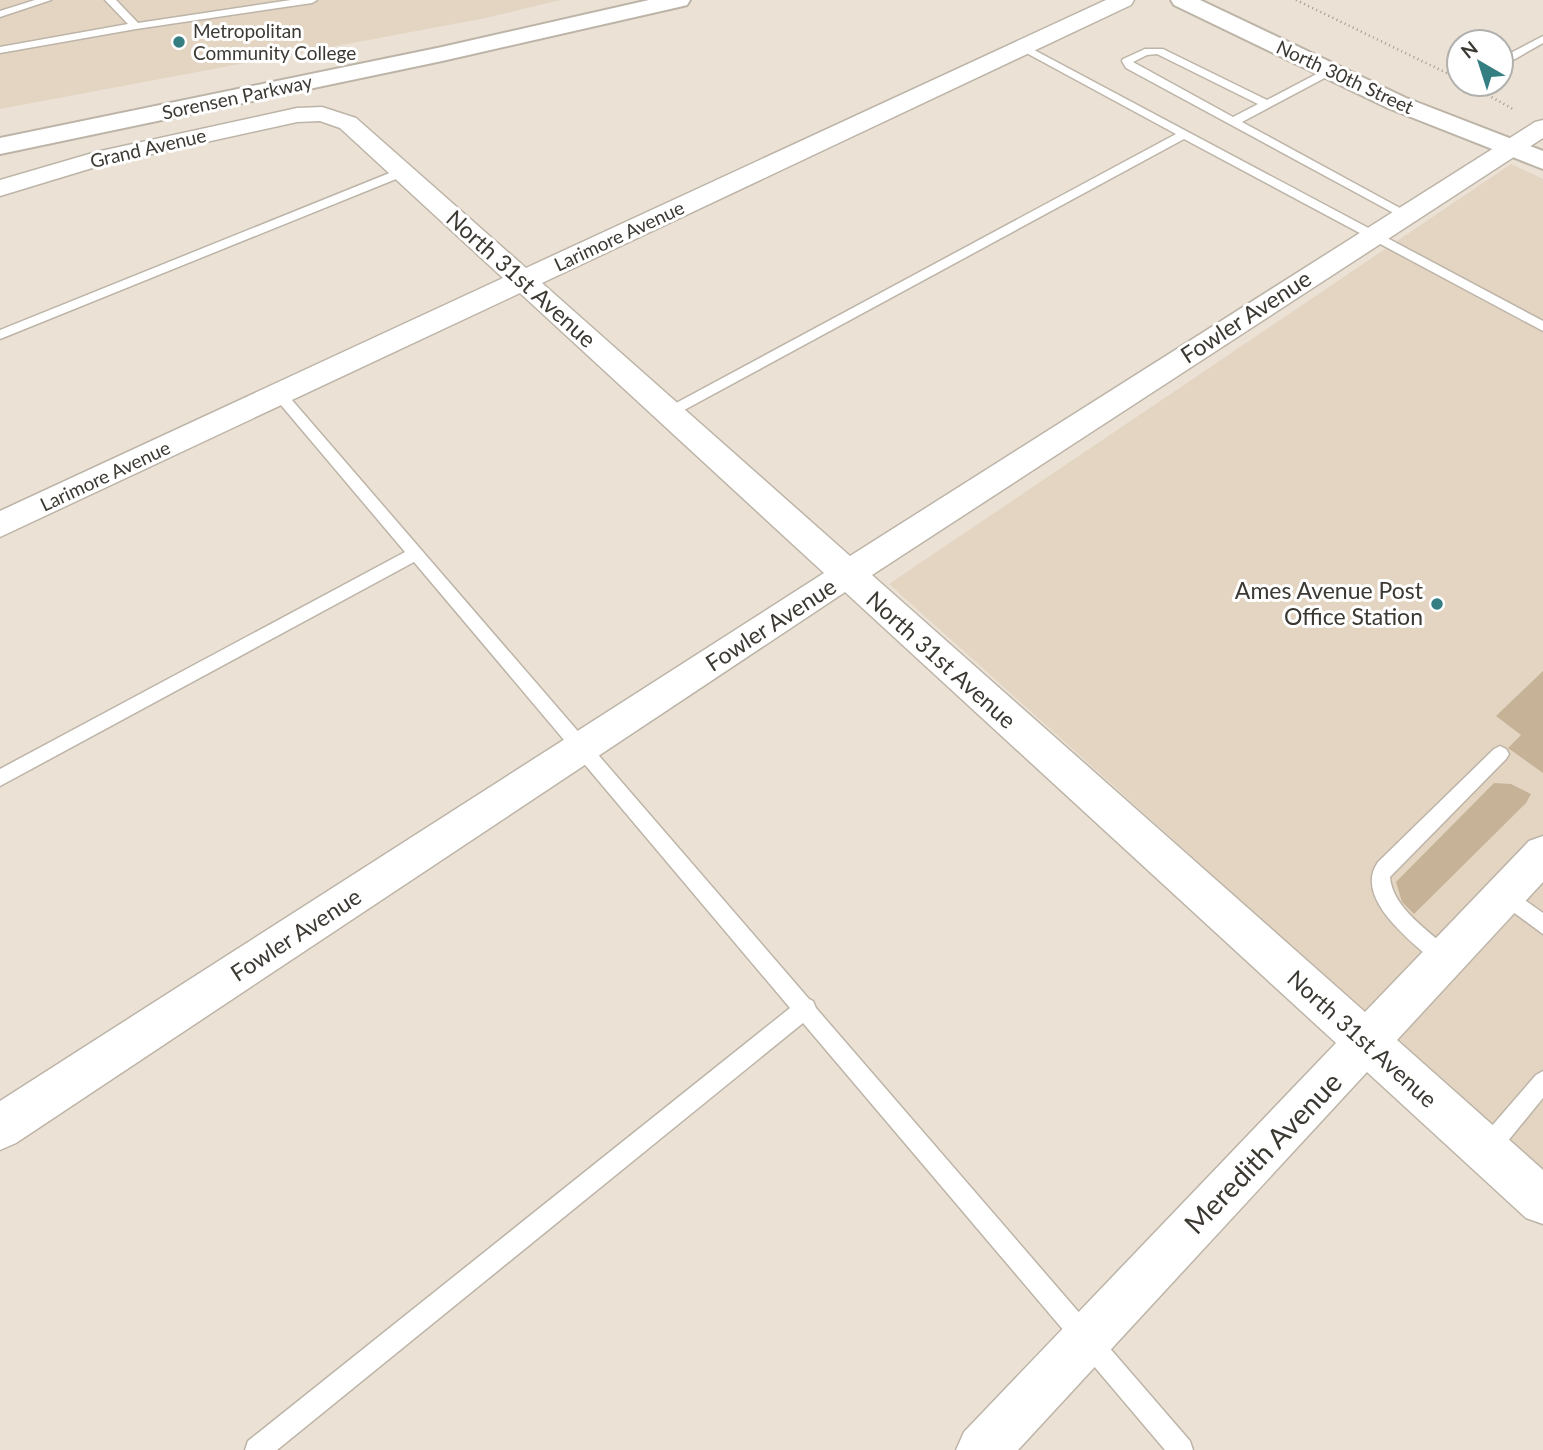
<svg xmlns="http://www.w3.org/2000/svg" width="1543" height="1450" viewBox="0 0 1543 1450" font-family="Lato,sans-serif">
<rect width="100%" height="100%" fill="#ebe2d5"/>
<!-- built -->
<g fill="#e3d5c2">
<polygon points="0,0 560,0 486,18 0,109"/>
<polygon points="1511,164 1543,179 1543,1172 889,584"/>
</g>
<!-- green -->
<g fill="#c5b297">
<polygon points="1543,671 1543,773 1508,748 1521,735 1496,716"/>
<polygon points="1494,783 1511,784 1531,794 1526,803 1414,914 1402,902 1396,882"/>
</g>
<g fill="none" stroke-linecap="round" stroke-linejoin="round">
<defs>
<g id="lane">
<polygon points="35,0 51,0 0,17 0,11"/>
<polygon points="105,0 116,0 138,23 291,0 317,0 312,3 136,29 0,53 0,47 128,24"/>
<polygon points="1543,36 1543,43 1508,63 1501,63 1501,58"/>
<polygon points="1023,44 1543,321 1543,331 1184,139 675,415 665,415 665,409 1176,134 1019,49 1019,45"/>
<path d="M1145,49H1163L1267,100L1326,69H1334V73L1242,122L1411,214L1405,218L1401,217L1126,68L1122,61L1123,59ZM1157,54L1258,104L1233,117L1133,62L1147,55Z"/>
<polygon points="402,168 406,169 406,175 0,339 0,330"/>
<polygon points="280,390 285,392 809,999 813,1001 816,1008 1190,1441 1193,1450 1165,1450 803,1023 277,1450 245,1450 248,1441 790,1008 414,562 0,786 0,769 405,552 275,398 273,395"/>
<path d="M1500,746L1506,749L1509,754L1506,759L1390,877C1392,908 1431,933 1453,952L1456,959L1453,966L1446,968L1439,966C1415,944 1352,899 1378,862L1494,749Z"/>
<polygon points="1505,886 1543,913 1543,934 1498,901 1495,895 1498,889"/>
<polygon points="1543,1071 1543,1098 1494,1158 1486,1161 1478,1158 1475,1150 1478,1142 1536,1075"/>
</g>
<polygon id="street" points="1106,0 1134,0 1131,5 542,283 850,556 1535,122 1543,120 1543,138 872,575 1365,1012 1529,841 1543,836 1543,882 1397,1040 1543,1170 1543,1224 1526,1218 1367,1072 1018,1450 956,1450 964,1432 1336,1043 845,592 16,1143 0,1150 0,1101 824,573 520,293 0,537 0,511 503,278 340,128 320,121 297,122 102,165 0,196 0,180 96,152 297,108 322,107 356,118 526,268"/>
<polygon id="secondary" points="1171,0 1200,0 1406,98 1543,151 1543,169 1388,108 1174,5"/>
<polygon id="primary" points="649,0 690,0 687,5 679,7 442,61 0,154 0,138 442,47"/>
</defs>
<!-- lane casing -->
<use href="#lane" stroke="#bdb4a8" stroke-width="3"/>
<!-- street casing -->
<use href="#street" stroke="#bdb4a8" stroke-width="3"/>
<!-- secondary casing -->
<use href="#secondary" stroke="#bdb4a8" stroke-width="4"/>
<!-- primary casing -->
<use href="#primary" stroke="#bdb4a8" stroke-width="4"/>
<!-- path -->
<g stroke="#a0998f" stroke-width="2.5" stroke-dasharray="1 3.5" stroke-linecap="butt">
<polyline points="1296,0 1459,79"/>
<polyline points="1468,84 1513,109"/>
</g>
<!-- lane -->
<use href="#lane" fill="#fff" fill-rule="evenodd"/>
<!-- street -->
<use href="#street" fill="#fff" fill-rule="evenodd"/>
<!-- secondary -->
<use href="#secondary" fill="#fff" fill-rule="evenodd"/>
<!-- primary -->
<use href="#primary" fill="#fff" fill-rule="evenodd"/>
</g>
<!-- markers -->
<g fill="#357e82" stroke="#fff" stroke-width="2.5">
<circle cx="179" cy="42" r="7"/>
<circle cx="1437" cy="604" r="7"/>
</g>
<g text-anchor="middle" stroke-width="6" stroke-linejoin="round" paint-order="stroke">
<!-- far-poi labels -->
<g font-size="19" fill="#3c3933" stroke="#fff" text-anchor="start">
<text x="193" y="38">Metropolitan<tspan x="193" dy="22">Community College</tspan></text>
</g>
<!-- far-street labels -->
<g font-size="19" fill="#3c3933" stroke="#fff">
<text transform="translate(1345 77) rotate(25)" y="7">North 30th Street</text>
<text transform="translate(237 97) rotate(-12)" y="7">Sorensen Parkway</text>
<text transform="translate(148 148) rotate(-13)" y="7">Grand Avenue</text>
<text transform="translate(619 236) rotate(-25)" y="7">Larimore Avenue</text>
<text transform="translate(105 476) rotate(-25)" y="7">Larimore Avenue</text>
</g>
<!-- street labels -->
<g font-size="23" fill="#3c3933" stroke="#fff">
<text transform="translate(521 279) rotate(42)" y="8">North 31st Avenue</text>
<text transform="translate(1246 317) rotate(-33)" y="8">Fowler Avenue</text>
<text transform="translate(771 625) rotate(-33)" y="8">Fowler Avenue</text>
<text transform="translate(941 660) rotate(42)" y="8">North 31st Avenue</text>
<text transform="translate(296 935) rotate(-33)" y="8">Fowler Avenue</text>
<text transform="translate(1362 1039) rotate(42)" y="8">North 31st Avenue</text>
</g>
<!-- poi labels -->
<g font-size="23" fill="#3c3933" stroke="#fff" text-anchor="end">
<text x="1423" y="599">Ames Avenue Post<tspan x="1423" dy="26">Office Station</tspan></text>
</g>
<!-- near-street labels -->
<g font-size="28" fill="#3c3933" stroke="#fff">
<text transform="translate(1263 1153) rotate(-46)" y="10">Meredith Avenue</text>
</g>
</g>
<!-- north arrow -->
<g transform="translate(1480 63) rotate(321)"><circle r="33" fill="#ffffff" stroke="#b1b0ad" stroke-width="2"/>
<path d="M0-5L12 26L0 18L-12 26Z" fill="#357e82"/>
<text y="-10" font-size="19" font-weight="bold" text-anchor="middle" fill="#3c3933">N</text>
</g>
</svg>
